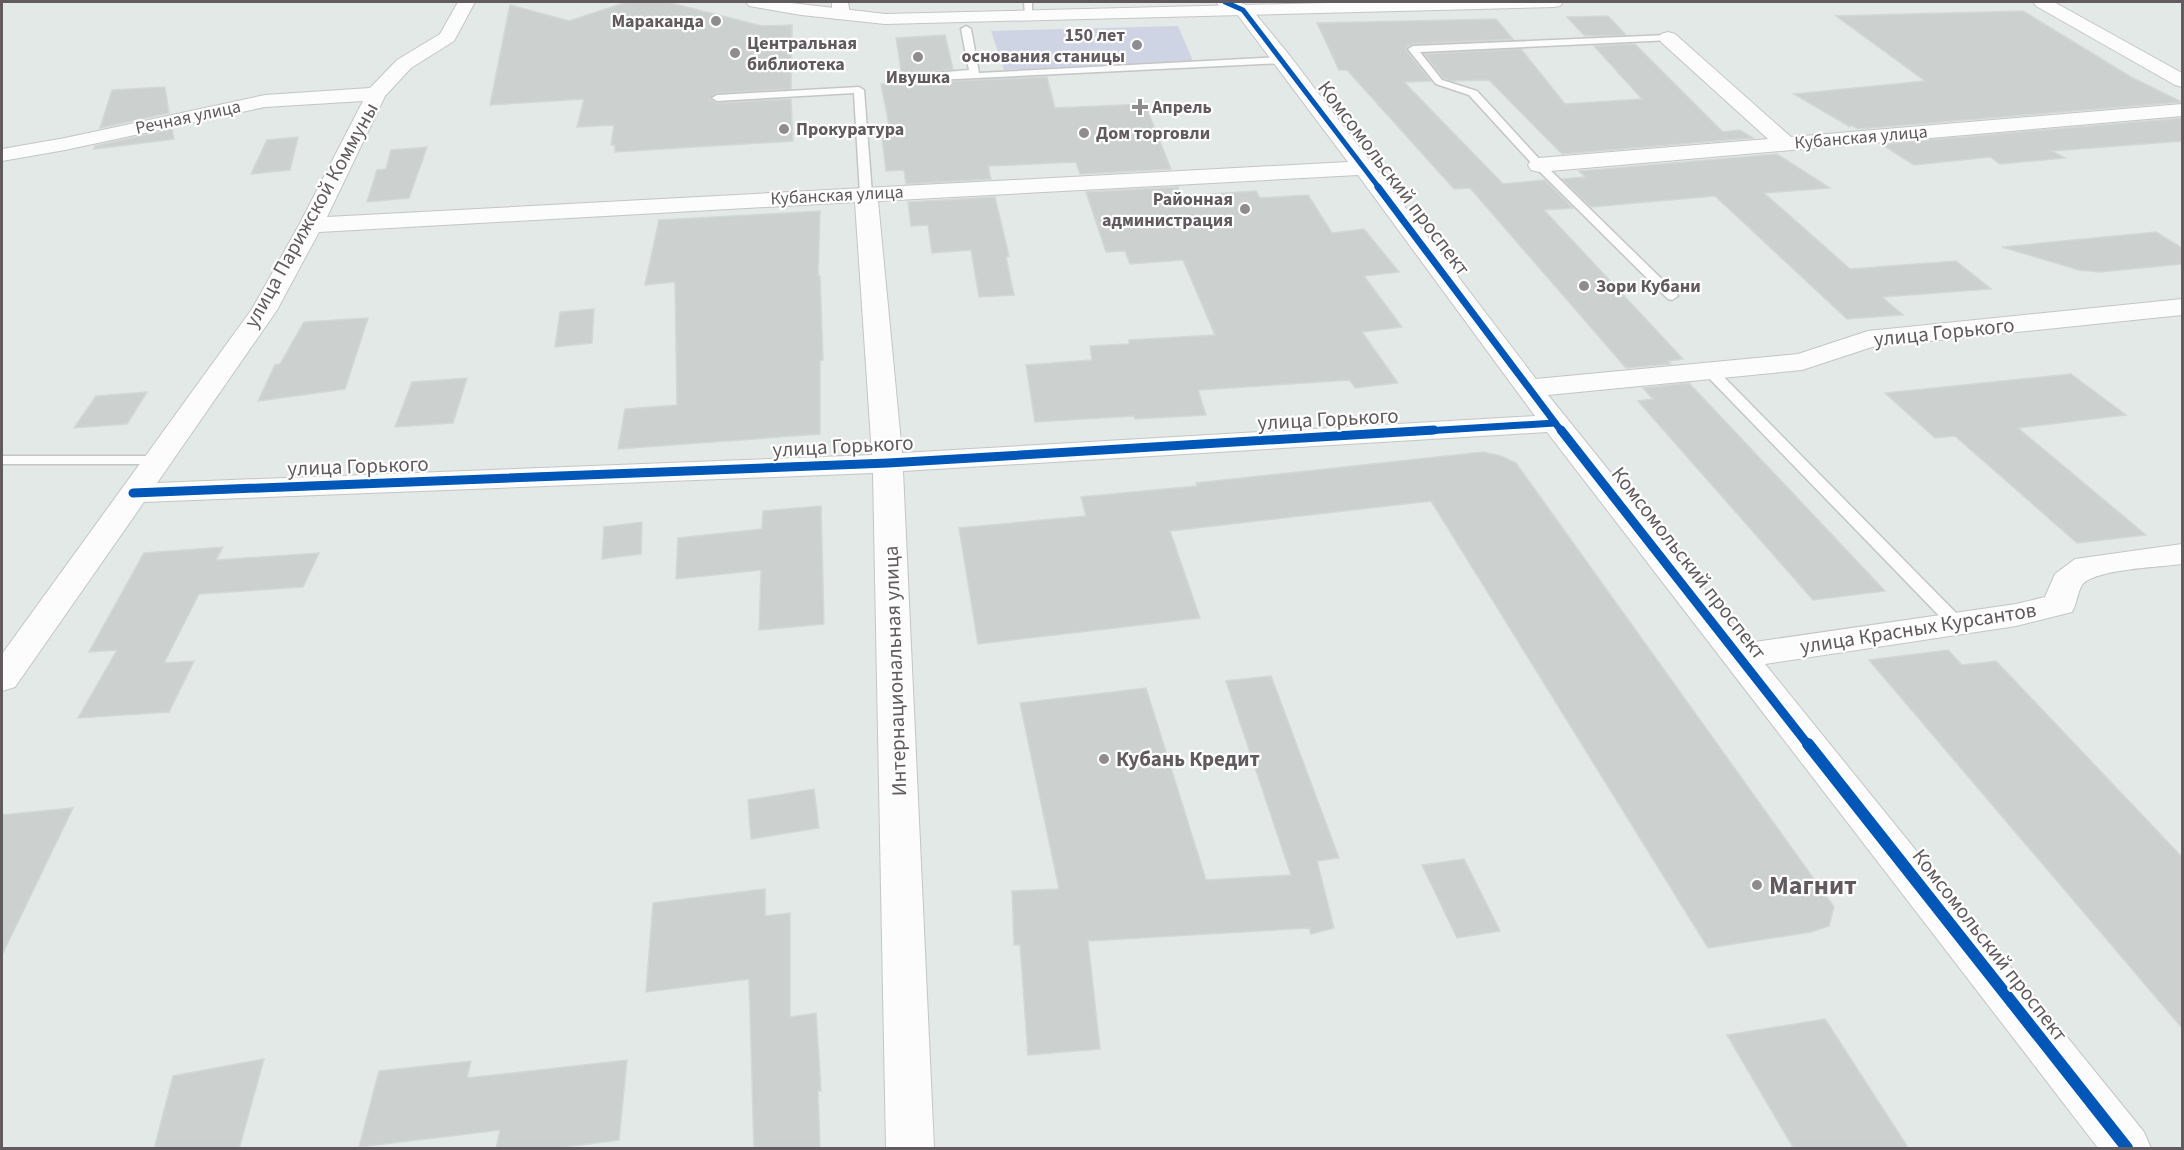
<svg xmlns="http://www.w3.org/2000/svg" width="2184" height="1150" viewBox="0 0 2184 1150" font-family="'Source Sans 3',sans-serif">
<rect width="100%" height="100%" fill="#e3e9e7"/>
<!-- green -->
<polygon fill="#cfd4e4" points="1178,26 1193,61 1004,70 991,31"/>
<!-- building -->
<g fill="#ccd0ce" stroke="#d2d8d6" stroke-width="1.5">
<polygon points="627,2 667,2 762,26 792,25 791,89 717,93 710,99 717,103 791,99 793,141 615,152 615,145 611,145 614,125 577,127 584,99 490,105 510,5 569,21"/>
<polygon points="2023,11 2131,77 2182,102 1858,129 1851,125 1850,127 1794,94 1925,81 1836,16"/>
<polygon points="1608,16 1626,35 1585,36 1567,17"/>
<polygon points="1496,19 1513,39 1413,44 1407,47 1406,50 1431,81 1404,82 1503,184 1545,180 1573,208 1544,210 1683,359 1668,361 1671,364 1626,368 1470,188 1454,189 1347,70 1339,70 1317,23"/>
<polygon points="945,35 953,69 932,72 934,82 1047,77 1055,108 1145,104 1171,169 1080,174 1076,162 988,166 991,179 906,184 904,170 886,171 881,130 890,130 881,84 903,83 896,38"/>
<polygon points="1635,44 1723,132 1740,130 1753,138 1562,154 1489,80 1451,81 1443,78 1424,54 1521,49 1565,104 1642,99 1594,46"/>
<polygon points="165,87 169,113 100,128 112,90"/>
<polygon points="2182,118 2182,141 2052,151 2065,158 2000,164 1990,157 1914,165 1881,144"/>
<polygon points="172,129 174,139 94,149 95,146"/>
<polygon points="298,137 290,170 251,174 267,140"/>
<polygon points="427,147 409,198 367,202 377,170 386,169 391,150"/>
<polygon points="1777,154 1830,188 1764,193 1850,269 1956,261 1991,289 1882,297 1903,315 1847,319 1715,196 1591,207 1562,179 1585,177 1579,171"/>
<polygon points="1178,187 1181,196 1256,191 1260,198 1308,195 1332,233 1364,229 1399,272 1364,276 1402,327 1362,332 1398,383 1355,388 1350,380 1198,390 1206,415 1135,419 1134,416 1035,422 1026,365 1092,360 1090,346 1129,344 1129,340 1215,335 1183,260 1130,264 1125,251 1106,252 1086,192"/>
<polygon points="995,197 1009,256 1006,257 1014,295 979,297 971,250 932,253 928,225 911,226 908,202"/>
<polygon points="820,211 818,276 820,276 823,360 820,361 820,434 618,449 625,409 677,405 675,282 645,285 659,220"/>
<polygon points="2156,232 2182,248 2182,264 2100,272 2079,270 2002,247"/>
<polygon points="594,309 592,343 555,347 560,312"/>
<polygon points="368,318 345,389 258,401 275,365 280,364 304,322"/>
<polygon points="2071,374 2126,415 2018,428 2146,535 2077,543 1955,436 1935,438 1885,393"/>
<polygon points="467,378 453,423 395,427 412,382"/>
<polygon points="1689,383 1885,591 1813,600 1638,401 1653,399 1643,388"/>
<polygon points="147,392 127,424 74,428 96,396"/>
<polygon points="1483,452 1501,456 1516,463 1834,907 1829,926 1811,932 1708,948 1431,501 1170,531 1200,618 978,644 959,528 1086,516 1081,497 1197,486 1196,483"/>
<polygon points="821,506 824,624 759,630 761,570 676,579 678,538 762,529 763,511"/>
<polygon points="642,522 641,554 602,559 604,527"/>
<polygon points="223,547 216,560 319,553 303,587 199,594 164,663 194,661 169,712 78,718 117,650 89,652 144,553"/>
<polygon points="1948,650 1962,665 1996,661 2182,857 2182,1028 1869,660"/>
<polygon points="1271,676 1339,858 1317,861 1334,928 1311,934 1309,928 1088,941 1100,1049 1028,1055 1020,945 1014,945 1012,891 1059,889 1020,703 1146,688 1206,880 1291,875 1226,681"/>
<polygon points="814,789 819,828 751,839 748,800"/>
<polygon points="73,808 2,955 2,815"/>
<polygon points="1464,859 1500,931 1457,938 1422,865"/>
<polygon points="765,889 765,916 790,913 790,1017 816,1013 821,1091 818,1091 820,1149 754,1149 749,979 646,992 653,903"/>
<polygon points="1825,1019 1909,1149 1794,1149 1727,1035"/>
<polygon points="264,1059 239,1149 154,1149 173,1076"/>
<polygon points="627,1060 619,1140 551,1149 496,1149 500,1130 359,1147 379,1071 471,1061 467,1078"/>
</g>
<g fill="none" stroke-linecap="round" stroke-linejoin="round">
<defs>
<g id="lane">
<polygon points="1024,2 1032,2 1032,17 1025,15"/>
<polygon points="966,26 971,29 979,73 1283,57 1288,60 1283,63 935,80 934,73 969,70 961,29"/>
<polygon points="1668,35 1673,38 1671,40 1420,52 1442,80 1477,91 1543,163 1676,293 1678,296 1672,300 1668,299 1535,167 1469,95 1436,84 1408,49 1413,46"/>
<polygon points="859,87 864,90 872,194 866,197 860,194 854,93 717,101 712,98 717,95"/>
<polygon points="1709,366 1714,367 1963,620 1966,624 1963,628 1951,628 1704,373 1702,370"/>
<polygon points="2,456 156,456 163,460 156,464 2,464"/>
</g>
<g id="street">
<path d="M458,2H475L454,41L411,68L385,96L327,217L1348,162L1237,14L1219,6L1216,2H1238L1249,6L1290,56L1536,379L1798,354L1868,331L2182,299V315L1872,347L1802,370L1548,395L1748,643L2016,604L2045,597L2055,574L2075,559L2182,544V564C2161,567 2094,569 2082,585C2077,593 2077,604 2072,612L2016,626L1765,664L2144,1132L2151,1148H2098L1547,432L903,471L934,1148H886L873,473L144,502L15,687L2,691V654L252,309L299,225L363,101L265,107L65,150L2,161V149L65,138L265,95L370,88L397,60L440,34ZM1358,175L1535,416L902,453L878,201ZM855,202L872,455L157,483L277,310L319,232Z"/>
<polygon points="832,2 848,2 850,15 847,19 835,19 832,15"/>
<polygon points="2033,2 2054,2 2182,73 2182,87 2175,85 2036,6"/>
<polygon points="1668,32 1675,34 1791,137 2182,104 2182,116 1539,172 1531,170 1528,165 1531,160 1539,158 1768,139 1661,42 1659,38 1661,34"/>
</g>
<polygon id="secondary" points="746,2 783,2 885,14 1366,2 1563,2 1560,6 1554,7 885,24 801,15 755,7 749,6"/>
</defs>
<!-- lane casing -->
<use href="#lane" stroke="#c4c5c5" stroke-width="3"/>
<!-- street casing -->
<use href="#street" stroke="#c4c5c5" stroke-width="2"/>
<!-- secondary casing -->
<use href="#secondary" stroke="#c5c5c6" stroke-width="2"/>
<!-- lane -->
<use href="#lane" fill="#fbfcfb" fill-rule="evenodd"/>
<!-- street -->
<use href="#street" fill="#fbfcfb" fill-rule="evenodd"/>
<!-- secondary -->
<use href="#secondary" fill="#fbfcfb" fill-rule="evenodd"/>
<defs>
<polyline id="cycleway-far3" points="1225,2 1243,10 1380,189"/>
<g id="cycleway-far2">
<polyline points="1378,187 1562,432"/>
<polyline points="1409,432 1555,423"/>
</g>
<g id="cycleway-far1">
<polyline points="1561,430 1809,746"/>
<polyline points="133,493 888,463 1434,430"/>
</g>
<polyline id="cycleway" points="1808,744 2127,1148"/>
</defs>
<!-- cycleway-far3 casing -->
<use href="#cycleway-far3" stroke="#fff" stroke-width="8"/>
<!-- cycleway-far2 casing -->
<use href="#cycleway-far2" stroke="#fff" stroke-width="10"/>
<!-- cycleway-far1 casing -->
<use href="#cycleway-far1" stroke="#fff" stroke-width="13"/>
<!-- cycleway casing -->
<use href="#cycleway" stroke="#fff" stroke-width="16"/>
<!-- cycleway-far3 -->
<use href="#cycleway-far3" stroke="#0057b8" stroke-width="5"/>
<!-- cycleway-far2 -->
<use href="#cycleway-far2" stroke="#0057b8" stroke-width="7"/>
<!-- cycleway-far1 -->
<use href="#cycleway-far1" stroke="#0057b8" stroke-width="9"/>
<!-- cycleway -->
<use href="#cycleway" stroke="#0057b8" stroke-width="12"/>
</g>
<!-- markers -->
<g fill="#8e8c8e" stroke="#fff" stroke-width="2">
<circle cx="716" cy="21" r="6"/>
<circle cx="1137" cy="45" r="6"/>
<circle cx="735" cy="53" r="6"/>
<circle cx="918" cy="57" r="6"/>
<path d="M1137 98h6v6h6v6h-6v6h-6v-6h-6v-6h6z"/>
<circle cx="784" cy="129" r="6"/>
<circle cx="1084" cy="133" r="6"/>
<circle cx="1245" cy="209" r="6"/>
<circle cx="1584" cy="286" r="6"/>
<circle cx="1104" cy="759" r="6"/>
<circle cx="1757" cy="885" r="6"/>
</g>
<g text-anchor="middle" stroke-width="4.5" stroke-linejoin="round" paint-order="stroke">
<!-- far-poi labels -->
<g font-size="18" font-weight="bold" fill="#615a5e" stroke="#fff" text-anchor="start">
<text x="704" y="27" text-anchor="end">Мараканда</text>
<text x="1125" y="41" text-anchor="end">150 лет<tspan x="1125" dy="21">основания станицы</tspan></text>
<text x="747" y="49">Центральная<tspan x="747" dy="21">библиотека</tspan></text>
<text x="918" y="83" text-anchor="middle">Ивушка</text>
<text x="1152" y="113">Апрель</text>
<text x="796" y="135">Прокуратура</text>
<text x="1096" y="139">Дом торговли</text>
<text x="1233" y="205" text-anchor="end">Районная<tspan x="1233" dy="21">администрация</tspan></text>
<text x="1596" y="292">Зори Кубани</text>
</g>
<!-- far-street labels -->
<g font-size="18" fill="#615a5e" stroke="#fff">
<text transform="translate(188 117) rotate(-12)" y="6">Речная улица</text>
<text transform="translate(1861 137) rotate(-5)" y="6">Кубанская улица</text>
<text transform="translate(837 195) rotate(-3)" y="6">Кубанская улица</text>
</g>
<!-- street labels -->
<g font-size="21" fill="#615a5e" stroke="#fff">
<text transform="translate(1394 178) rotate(53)" y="7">Комсомольский проспект</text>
<text transform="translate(311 215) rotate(-61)" y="7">улица Парижской Коммуны</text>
<text transform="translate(1944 332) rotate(-6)" y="7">улица Горького</text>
<text transform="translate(1328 419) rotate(-3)" y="7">улица Горького</text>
<text transform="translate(843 446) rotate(-3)" y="7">улица Горького</text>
<text transform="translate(358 466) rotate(-2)" y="7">улица Горького</text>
<text transform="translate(1689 563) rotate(52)" y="7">Комсомольский проспект</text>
<text transform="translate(1918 628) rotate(-9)" y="7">улица Красных Курсантов</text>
<text transform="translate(895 671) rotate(-92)" y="7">Интернациональная улица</text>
<text transform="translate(1990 945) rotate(52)" y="7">Комсомольский проспект</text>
</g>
<!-- poi labels -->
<g font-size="21" font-weight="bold" fill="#615a5e" stroke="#fff" text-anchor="start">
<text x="1116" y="766">Кубань Кредит</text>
</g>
<!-- near-poi labels -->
<g font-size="26" font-weight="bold" fill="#615a5e" stroke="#fff" text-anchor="start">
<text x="1769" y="894">Магнит</text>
</g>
</g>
<!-- border -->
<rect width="2184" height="1150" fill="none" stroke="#615a5e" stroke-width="6"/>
</svg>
